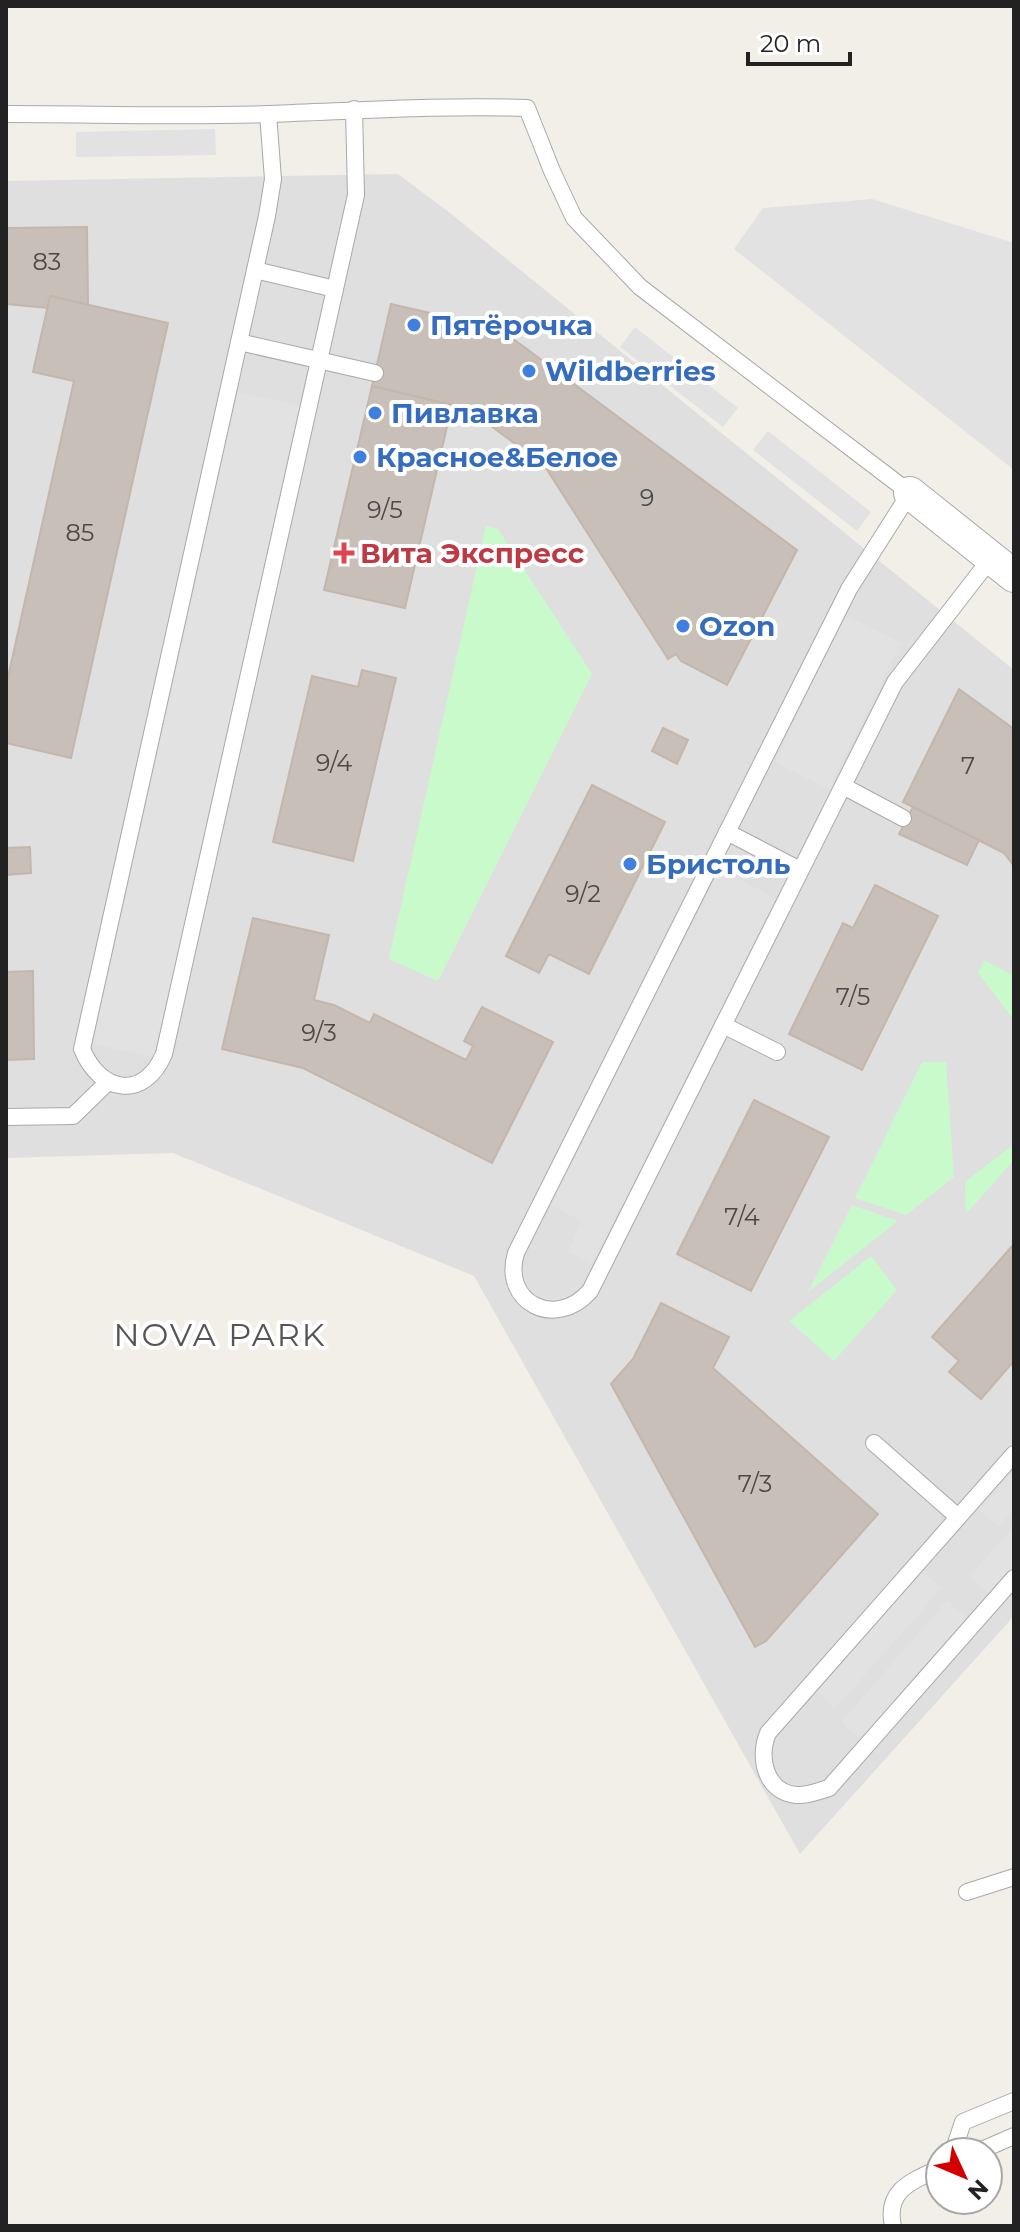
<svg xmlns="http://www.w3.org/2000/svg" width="1020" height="2232" viewBox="0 0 1020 2232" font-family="Montserrat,sans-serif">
<rect width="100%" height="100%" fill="#f2efe9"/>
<!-- residential -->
<polygon fill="#e0dfdf" points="398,174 450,213 1014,670 1014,1616 800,1854 474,1276 173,1153 6,1158 6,181"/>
<!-- park -->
<g fill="#c8facc">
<polygon points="486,526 498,529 592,674 438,981 389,959"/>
<polygon points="984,960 1014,976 1014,1020 978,973"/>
<polygon points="922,1062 946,1062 954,1177 906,1215 855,1198"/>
<polygon points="1014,1144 1014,1160 966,1214 965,1182"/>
<polygon points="852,1205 898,1221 808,1292"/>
<polygon points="871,1256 897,1290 834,1361 789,1321"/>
</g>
<!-- parking -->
<g fill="#e2e2e2">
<polygon points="215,129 216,155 76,157 76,132"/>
<polygon points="872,199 1014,243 1014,470 734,249 763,208"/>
<polygon points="635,327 738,408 723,427 620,347"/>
<polygon points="238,392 300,406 154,1057 93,1044"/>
<polygon points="768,431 871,512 857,531 753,450"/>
<polygon points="846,616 901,643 829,789 774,762"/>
<polygon points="720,870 776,898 592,1263 568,1251 582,1221 551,1205"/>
<polygon points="1014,1470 1014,1509 999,1527 979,1510"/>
<polygon points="1014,1526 1014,1565 989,1593 969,1576"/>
<polygon points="923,1571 942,1588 835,1709 816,1692"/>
<polygon points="947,1600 967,1618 860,1739 841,1722"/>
</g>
<!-- building -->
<g fill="#c7bfb8" stroke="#c4b6ab" stroke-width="2">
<polygon points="87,227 88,305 50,296 48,308 6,304 6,228"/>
<polygon points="50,296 168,323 71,758 6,743 6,686 74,381 33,372"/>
<polygon points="391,304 500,329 797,550 727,685 681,661 676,654 668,659 544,465 468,409 372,386"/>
<polygon points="372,386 452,405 405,608 324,590"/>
<polygon points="362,670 396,678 353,861 273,842 312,676 358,687"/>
<polygon points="959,689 1014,729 1014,866 1004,853 903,802"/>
<polygon points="663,728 688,740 677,764 652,751"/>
<polygon points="592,785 665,822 589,974 549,954 539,973 506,956"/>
<polygon points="913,807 979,840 967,865 899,834"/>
<polygon points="30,847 31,873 6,875 6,848"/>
<polygon points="875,885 938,916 862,1070 789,1034 843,923 853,928"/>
<polygon points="253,918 329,935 314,1000 334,1005 370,1023 374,1014 466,1060 473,1046 464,1041 482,1007 553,1042 492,1163 303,1068 222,1049"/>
<polygon points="33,971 34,1059 6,1060 6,972"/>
<polygon points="754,1100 829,1137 751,1291 677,1254"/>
<polygon points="1014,1244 1014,1361 981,1399 949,1372 959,1361 932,1337"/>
<polygon points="661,1303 729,1337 713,1368 878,1514 766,1641 755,1647 611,1384 633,1359"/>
</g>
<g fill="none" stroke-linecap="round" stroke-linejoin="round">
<defs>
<g id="service">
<path d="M6,114C94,114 182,117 270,114C356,111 441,105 527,108L552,171L574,218L640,287L910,493L849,589L516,1253C501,1303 556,1330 590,1291L895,682L992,557"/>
<path d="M268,114L273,179L267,216L82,1049C100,1093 144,1101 164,1054L356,195L354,109"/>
<polyline points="255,270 335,289"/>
<polyline points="239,342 375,373"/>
<polyline points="843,786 903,818"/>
<polyline points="727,832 800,870"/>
<polyline points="723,1025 777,1052"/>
<polyline points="6,1117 73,1116 108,1082"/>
<polyline points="874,1443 958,1517"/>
<path d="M1014,1454L768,1733C758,1757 765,1792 796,1795C808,1796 818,1791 829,1788L1014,1578"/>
<polyline points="967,1892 1014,1877"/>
<polyline points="953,2152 963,2122 1014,2101"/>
<polyline points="977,2152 1014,2136"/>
<path d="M893,2226C885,2190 912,2181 940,2168"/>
</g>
<polyline id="minor" points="910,493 1014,576"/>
</defs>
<!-- service casing -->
<use href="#service" stroke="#a9a9a9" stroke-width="18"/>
<!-- minor casing -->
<use href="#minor" stroke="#a9a9a9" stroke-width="34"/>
<!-- service -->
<use href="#service" stroke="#fff" stroke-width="16"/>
<!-- minor -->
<use href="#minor" stroke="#fff" stroke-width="32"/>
</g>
<!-- markers -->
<g fill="#3f7fe0" stroke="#fff" stroke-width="3">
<circle cx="414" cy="325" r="8"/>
<circle cx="529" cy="371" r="8"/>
<circle cx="375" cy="413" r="8"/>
<circle cx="360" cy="457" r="8"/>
<circle cx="683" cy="626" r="8"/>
<circle cx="630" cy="864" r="8"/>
</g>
<path fill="#e0444e" stroke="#fff" stroke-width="3" d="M340 541h8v8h8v8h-8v8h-8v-8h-8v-8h8z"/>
<g text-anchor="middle" stroke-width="8" stroke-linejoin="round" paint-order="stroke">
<!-- number labels -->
<g font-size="24" fill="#4b4948">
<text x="47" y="270">83</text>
<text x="647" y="506">9</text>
<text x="385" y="518">9/5</text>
<text x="80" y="541">85</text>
<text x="334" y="771">9/4</text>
<text x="968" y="774">7</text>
<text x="583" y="902">9/2</text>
<text x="853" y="1005">7/5</text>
<text x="319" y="1041">9/3</text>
<text x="742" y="1225">7/4</text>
<text x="755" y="1492">7/3</text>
</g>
<!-- shop labels -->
<g font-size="28" font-weight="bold" fill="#366cbe" stroke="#fff" text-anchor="start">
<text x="430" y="335">Пятёрочка</text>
<text x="545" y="381">Wildberries</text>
<text x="391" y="423">Пивлавка</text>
<text x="376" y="467">Красное&amp;Белое</text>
<text x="699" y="636">Ozon</text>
<text x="646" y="874">Бристоль</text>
</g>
<!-- health labels -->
<g font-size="28" font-weight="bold" fill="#be3a42" stroke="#fff" text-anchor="start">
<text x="360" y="563">Вита Экспресс</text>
</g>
<!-- quarter labels -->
<g font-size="32" letter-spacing="2" fill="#555" stroke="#fff">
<text x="220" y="1346">NOVA PARK</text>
</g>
</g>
<!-- border -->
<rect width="1020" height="2232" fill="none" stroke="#222222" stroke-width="16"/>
<!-- north arrow -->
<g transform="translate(964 2176) rotate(134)"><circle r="38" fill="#ffffff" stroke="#a7a7a7" stroke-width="2"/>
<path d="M0-6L14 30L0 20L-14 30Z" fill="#d40000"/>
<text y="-12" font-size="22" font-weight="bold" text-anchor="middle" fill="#222222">N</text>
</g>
<!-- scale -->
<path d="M748 52v12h102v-12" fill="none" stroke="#222222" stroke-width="4"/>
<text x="760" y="52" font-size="24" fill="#222222" stroke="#ffffff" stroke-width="6" paint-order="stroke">20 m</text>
</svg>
